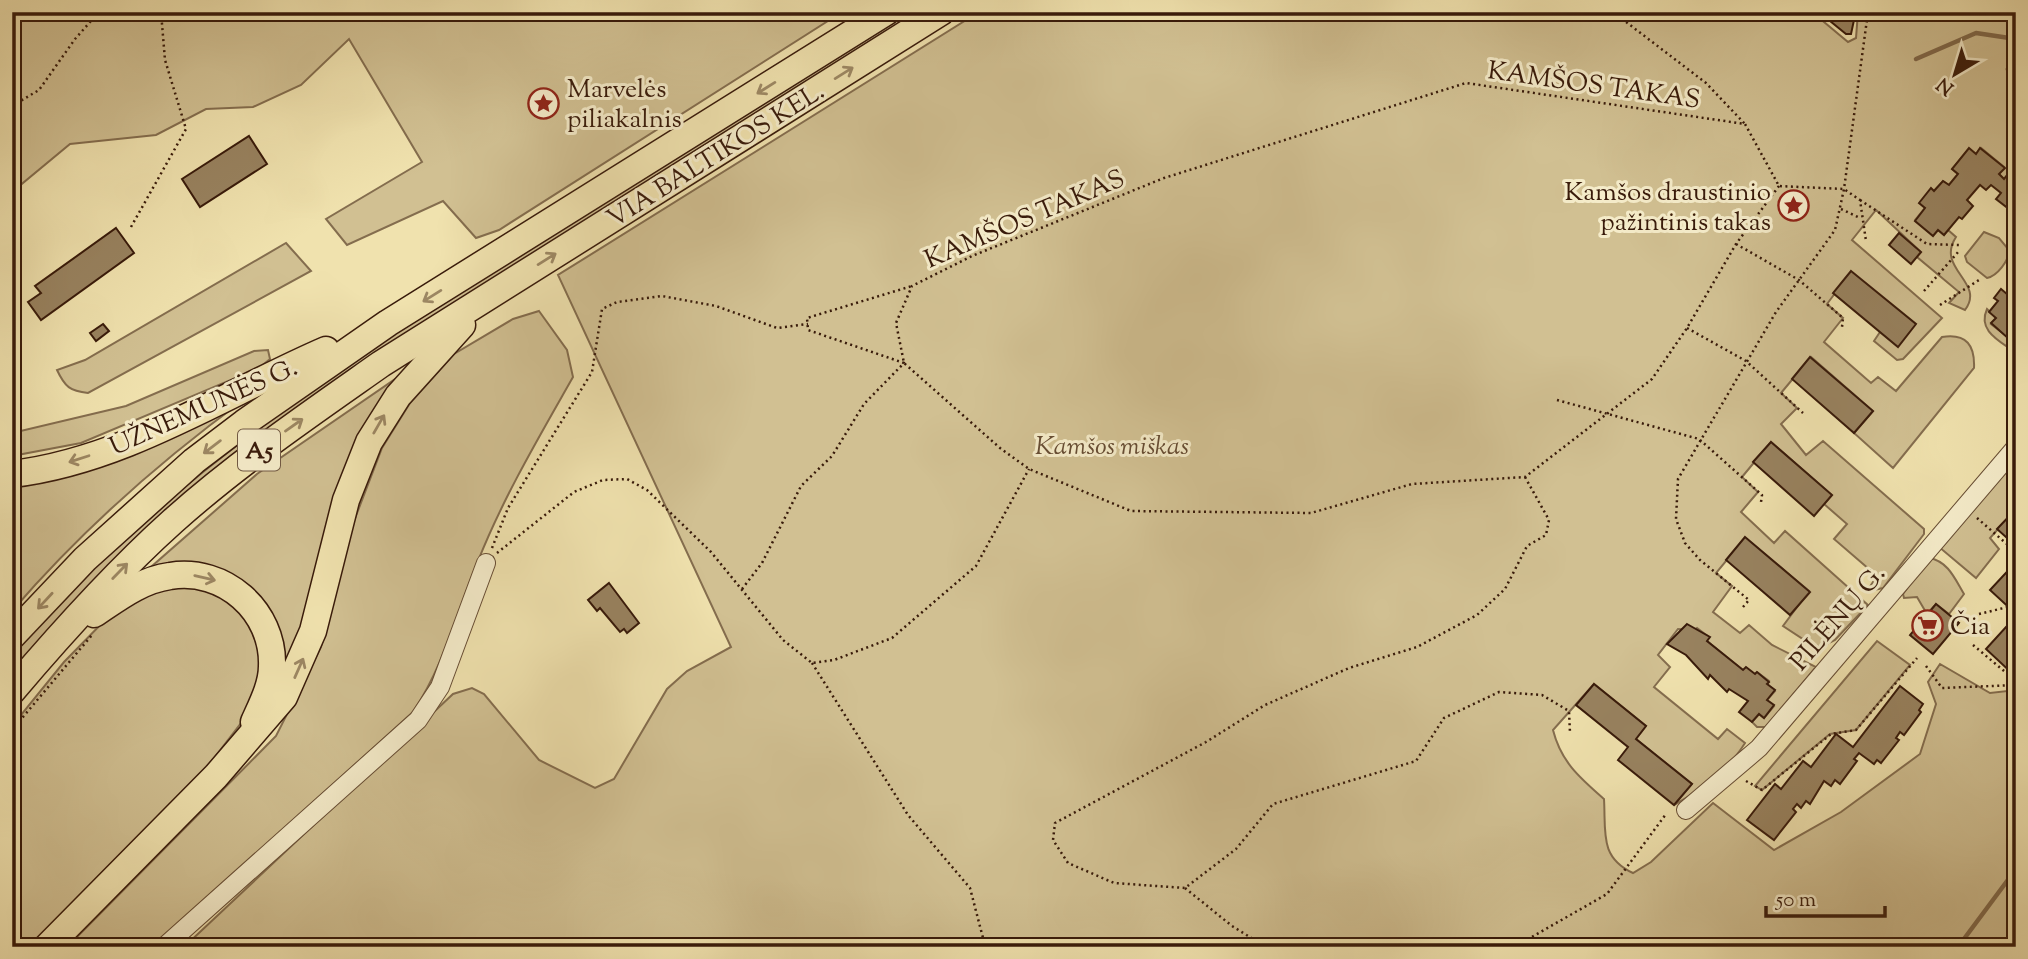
<svg xmlns="http://www.w3.org/2000/svg" width="2028" height="959" viewBox="0 0 2028 959" font-family="'Sorts Mill Goudy',serif">
<rect width="100%" height="100%" fill="#f0e2ae"/>
<filter id="stains"><feTurbulence type="fractalNoise" baseFrequency=".00286" numOctaves="4"/><feColorMatrix values="0 0 0 0 .2 0 0 0 0 .09 0 0 0 0 .02 0 0 0 .5 -.17"/></filter>
<radialGradient id="worn" r=".72"><stop offset=".6" stop-color="#630" stop-opacity="0"/><stop offset="1" stop-color="#630" stop-opacity=".3"/></radialGradient>
<!-- green -->
<g fill="#d1c092" stroke="#846d4e" stroke-width="2">
<polygon points="12,12 842,12 499,230 476,238 443,201 347,245 326,219 422,162 349,39 301,85 253,107 206,109 156,135 70,144 12,192"/>
<path d="M905,12H922L388,349L12,680V653C159,484 346,363 534,245C658,167 781,90 905,12Z"/>
<path d="M979,12H1812L1848,42L1856,38L1858,12H2016V173L2011,170L2004,179L1999,174L2004,167L1981,148L1976,154L1969,149L1952,169L1958,174L1949,185L1943,181L1934,191L1931,189L1925,208L1915,220L1933,235L1938,230L1944,235L1948,230L1956,237C1935,269 1986,282 1965,310L1949,303L1959,292L1917,257L1921,252L1876,210L1852,240L1942,318L1903,359L1897,360L1874,341L1880,332L1851,272L1827,304L1843,318L1824,342L1871,383L1878,377L1896,391L1942,337C1967,333 1975,346 1974,368L1893,468L1854,433L1873,411L1811,357L1781,393L1797,408L1781,424L1806,455L1823,441L1924,529V534L1883,588L1874,590L1869,588L1877,576L1834,539L1847,524L1824,504L1832,495L1771,442L1742,477L1758,492L1741,512L1774,543L1785,531L1868,605L1835,640L1821,647L1809,643L1783,626L1809,591L1745,538L1716,573L1732,586L1713,612L1740,633L1749,625L1772,645L1816,667L1767,727H1757L1752,722L1759,714L1764,718L1774,706L1767,700L1775,691L1767,684L1769,681L1757,672L1755,674L1743,670L1707,641L1709,637L1697,628L1694,630L1678,629L1658,655L1670,667L1654,687L1718,739L1727,729L1745,743C1730,768 1700,791 1674,805L1692,784L1636,739L1646,726L1594,684L1553,730C1561,762 1580,778 1604,799C1606,832 1599,857 1633,873L1651,862L1713,803L1774,850L1841,812L1920,754L1936,704L1928,682L1940,664L1990,693L2016,690V947H184L453,694L472,688L484,694L539,760L595,788L614,779L667,689L687,671L731,647L558,275Z"/>
<path d="M1984,232L1999,238L2009,250C2009,261 1997,276 1987,278L1967,262L1965,256Z"/>
<path d="M286,243L311,271L88,393C70,391 65,387 57,370L85,360Z"/>
<path d="M1987,309L1996,318L1991,324L2009,338L2016,334V353C2000,341 1977,331 1987,309Z"/>
<path d="M539,311L567,350L573,377C539,437 504,496 478,561C457,612 444,666 413,712L154,947H67L276,736L321,647L354,521L382,448L410,403L454,354L513,319Z"/>
<polygon points="268,350 270,359 259,368 81,443 12,456 12,433 126,406 254,351"/>
<polygon points="404,373 288,674 266,610 151,567 257,474"/>
<path d="M245,399C160,461 81,531 12,611V482Z"/>
<polygon points="2016,459 2016,509 1990,538 1999,549 1976,578 1939,547"/>
<path d="M1929,558C1948,561 1955,579 1964,594L1949,614L1936,604L1927,614L1917,597L1904,598L1903,594Z"/>
<polygon points="200,585 245,612 265,667 241,723 195,783 31,947 12,947 12,726 64,662 110,615 125,604 170,587"/>
<polygon points="1877,641 1910,665 1856,730 1830,734 1762,790 1755,786"/>
</g>
<g fill="none" stroke-linecap="round" stroke-linejoin="round">
<!-- stream -->
<g stroke="#81694b" stroke-width="4.5">
<polyline points="1916,59 1976,33 2016,39"/>
<polyline points="1958,947 2016,869"/>
</g>
</g>
<!-- building -->
<g fill="#98825f" stroke="#381a0a" stroke-width="2">
<polygon points="1819,12 1841,12 1854,20 1851,34 1846,34"/>
<polygon points="249,136 267,164 200,207 182,179"/>
<polygon points="1969,148 1976,154 1980,148 2005,168 1999,174 2004,179 2012,169 2016,173 2016,219 2012,216 2014,213 1996,199 2001,193 1991,185 1986,190 1980,185 1967,200 1973,206 1962,219 1959,217 1944,235 1938,230 1933,236 1915,221 1925,208 1919,203 1931,188 1934,191 1943,181 1949,185 1958,174 1952,169"/>
<polygon points="116,228 134,253 41,320 28,302 41,293 35,286"/>
<polygon points="1899,233 1921,252 1911,264 1889,245"/>
<polygon points="1851,271 1916,324 1898,347 1833,293"/>
<polygon points="2016,287 2016,334 2009,339 1991,323 1996,318 1989,312 1998,301 1994,298 2001,289 2008,295"/>
<polygon points="103,324 109,331 96,341 90,333"/>
<polygon points="1810,357 1873,411 1854,433 1792,379"/>
<polygon points="1771,442 1832,495 1814,516 1753,462"/>
<polygon points="2016,509 2016,546 1997,529"/>
<polygon points="1745,537 1810,592 1790,615 1726,560"/>
<polygon points="2016,562 2016,614 1990,590"/>
<polygon points="609,583 639,623 627,633 624,629 620,632 600,608 597,611 588,600"/>
<polygon points="1936,604 1959,623 1933,654 1910,635"/>
<polygon points="2016,616 2016,677 1986,649"/>
<polygon points="1687,624 1710,637 1707,641 1743,670 1746,667 1755,674 1757,672 1769,682 1767,684 1775,690 1767,700 1774,705 1764,718 1759,714 1752,722 1739,712 1748,701 1729,689 1727,692 1710,675 1708,679 1686,655 1667,644"/>
<polygon points="1594,684 1646,726 1636,739 1692,784 1674,805 1618,760 1628,747 1576,705"/>
<polygon points="1900,686 1923,704 1919,710 1921,712 1904,735 1900,732 1896,738 1899,740 1881,763 1877,760 1874,764 1859,753 1854,759 1857,761 1840,784 1835,780 1831,786 1824,781 1810,804 1806,801 1801,808 1797,804 1793,809 1796,812 1774,840 1747,820 1775,784 1781,789 1803,761 1811,767 1836,734 1853,747"/>
</g>
<g fill="none" stroke-linecap="round" stroke-linejoin="round">
<defs>
<g id="minor">
<polyline points="1686,810 1759,748 2016,447"/>
<polyline points="164,947 418,720 440,687 486,563"/>
</g>
<g id="highway">
<path d="M12,474C124,461 224,394 326,350"/>
<path d="M94,614C118,598 141,580 170,576C224,567 274,611 272,666C272,685 262,704 254,722"/>
<polyline points="12,636 85,559 194,461 244,423 388,323 886,12"/>
<path d="M12,691C63,631 115,573 173,521C238,463 310,414 381,364L941,12"/>
<polyline points="47,947 216,776 284,697 313,631 346,500 369,442 398,396 462,325"/>
</g>
</defs>
<!-- minor casing -->
<use href="#minor" stroke="#664c33" stroke-width="20"/>
<!-- highway casing -->
<use href="#highway" stroke="#381a0a" stroke-width="29"/>
<!-- path -->
<g stroke="#381a0a" stroke-width="2.5" stroke-dasharray="2 3.5" stroke-linecap="butt">
<polyline points="1613,12 1706,83 1745,124"/>
<polyline points="2016,25 2007,69 2010,98 2016,103"/>
<polyline points="12,106 39,90 75,39 99,12"/>
<polyline points="1779,186 1736,244 1687,328 1652,379 1525,477 1412,484 1311,513 1131,511 1029,469 1000,448 904,363 896,323 912,286 972,256 1164,178 1466,83 1745,124 1779,186 1844,189 1860,200 1866,241"/>
<polyline points="1860,200 1927,244 1959,245"/>
<polyline points="1841,209 1860,218"/>
<polyline points="131,227 186,129 165,60 161,12"/>
<polyline points="1736,244 1799,280 1843,318 1842,327"/>
<polyline points="1924,291 1959,251"/>
<polyline points="1940,305 1979,280"/>
<polyline points="1687,328 1746,361 1803,413"/>
<polyline points="1557,400 1699,439 1762,495 1761,502"/>
<polyline points="1525,477 1549,520 1546,535 1527,546 1505,589 1477,615 1417,647 1349,668 1265,705 1206,742 1055,823 1053,840 1068,863 1114,883 1185,888 1236,849 1273,804 1416,761 1444,718 1499,692 1542,695 1569,711 1570,733"/>
<polyline points="1977,518 2016,552"/>
<polyline points="492,548 508,508 592,372 602,309 617,302 662,296 716,306 777,328 808,324"/>
<polyline points="497,553 574,492 603,480 627,479 647,490 711,552 783,640 812,663 834,660 892,638 976,566 1029,469"/>
<polyline points="742,589 762,563 801,486 832,456 864,404 904,363 808,330 807,318 912,286"/>
<polyline points="1743,607 1749,600 1700,560 1685,543 1676,519 1678,479 1776,312 1835,230 1844,189 1868,12"/>
<polyline points="1979,614 2008,607"/>
<polyline points="1973,645 2016,681"/>
<polyline points="812,663 908,815 970,888 983,938 990,947"/>
<polyline points="1926,666 1942,688 2016,685"/>
<polyline points="12,730 92,635"/>
<polyline points="1746,781 1762,790 1831,734 1856,730 1917,658"/>
<polyline points="1185,888 1232,926 1266,947"/>
<polyline points="1495,947 1530,938 1607,894 1666,814"/>
</g>
<!-- minor -->
<use href="#minor" stroke="#f5ecca" stroke-width="18"/>
<!-- highway -->
<use href="#highway" stroke="#f0e2ae" stroke-width="26"/>
</g>
<!-- one-way arrows -->
<defs><path id="oneway-shaft" d="M-6 0H5M1.5-3L5.5 0L1.5 3" fill="none" stroke-width="1.6" stroke-linecap="round" stroke-linejoin="round" transform="scale(1.75)"/></defs>
<g stroke="#9d8864">
<use href="#oneway-shaft" transform="translate(844 73) rotate(-32)"/>
<use href="#oneway-shaft" transform="translate(766 88) rotate(148)"/>
<use href="#oneway-shaft" transform="translate(547 259) rotate(-32)"/>
<use href="#oneway-shaft" transform="translate(432 296) rotate(148)"/>
<use href="#oneway-shaft" transform="translate(379 424) rotate(-60)"/>
<use href="#oneway-shaft" transform="translate(294 425) rotate(-35)"/>
<use href="#oneway-shaft" transform="translate(212 447) rotate(143)"/>
<use href="#oneway-shaft" transform="translate(79 459) rotate(162)"/>
<use href="#oneway-shaft" transform="translate(120 571) rotate(-46)"/>
<use href="#oneway-shaft" transform="translate(205 578) rotate(13)"/>
<use href="#oneway-shaft" transform="translate(45 601) rotate(133)"/>
<use href="#oneway-shaft" transform="translate(299 668) rotate(-66)"/>
</g>
<!-- icons -->
<defs>
<symbol id="sight-ring" viewBox="-11 -11 22 22"><circle r="9.5" fill="#f5ecca" stroke="#8f2418" stroke-width="1.5"/><path d="M0-6L1.8-2.2L6-1.7L2.9 1.2L3.7 5.4L0 3.3L-3.7 5.4L-2.9 1.2L-6-1.7L-1.8-2.2Z" fill="#8f2418"/></symbol>
<symbol id="supermarket-ring" viewBox="-11 -11 22 22"><circle r="9.5" fill="#f5ecca" stroke="#8f2418" stroke-width="1.5"/><path d="M-6-5.5h2.5l.6 2H6L4.5 2H-2.5L-4.4-4H-6ZM-1.5 3.2a1.3 1.3 0 1 0 .1 0ZM3 3.2a1.3 1.3 0 1 0 .1 0Z" fill="#8f2418"/></symbol>
</defs>
<g fill-rule="evenodd">
<use href="#sight-ring" x="526" y="86" width="35" height="35"/>
<use href="#sight-ring" x="1776" y="188" width="35" height="35"/>
<use href="#supermarket-ring" x="1910" y="608" width="35" height="35"/>
</g>
<g text-anchor="middle" stroke-width="6" stroke-linejoin="round" paint-order="stroke">
<!-- shield labels -->
<rect fill="#f5ecca" stroke="#715944" stroke-width="2" x="238" y="429.5" width="42" height="41" rx="5"/>
<g font-size="24" font-weight="bold" fill="#381a0a">
<text x="259" y="458">A5</text>
</g>
<!-- street labels -->
<g font-size="26" fill="#381a0a" stroke="#f5ecca">
<text transform="translate(1594 84) rotate(8)" y="9">KAMŠOS TAKAS</text>
<text transform="translate(715 154) rotate(-32)" y="9">VIA BALTIKOS KEL.</text>
<text transform="translate(1024 218) rotate(-23)" y="9">KAMŠOS TAKAS</text>
<text transform="translate(203 406) rotate(-24)" y="9">UŽNEMUNĖS G.</text>
<text transform="translate(1837 617) rotate(-49)" y="9">PILĖNŲ G.</text>
</g>
<!-- poi labels -->
<g font-size="26" fill="#381a0a" stroke="#f5ecca" text-anchor="start">
<text x="567" y="97">Marvelės<tspan x="567" dy="30">piliakalnis</tspan></text>
<text x="1771" y="200" text-anchor="end">Kamšos draustinio<tspan x="1771" dy="30">pažintinis takas</tspan></text>
<text x="1950" y="634">Čia</text>
</g>
<!-- park labels -->
<g font-size="26" font-style="italic" fill="#664c33" stroke="#f5ecca">
<text x="1112" y="454">Kamšos miškas</text>
</g>
</g>
<!-- margin -->
<rect width="2028" height="959" fill="none" stroke="#f0e2ae" stroke-width="42"/>
<rect x="14" y="14" width="2000" height="931" fill="none" stroke="#381a0a" stroke-width="3.5"/>
<rect x="21" y="21" width="1986" height="917" fill="none" stroke="#381a0a" stroke-width="2"/>
<!-- north arrow -->
<g transform="translate(1955 74) rotate(218)" stroke="#f5ecca" stroke-width="5" paint-order="stroke">
<path d="M0-5L12 26L0 18L-12 26Z" fill="#381a0a"/>
<text y="-10" font-size="19" font-weight="bold" text-anchor="middle" fill="#381a0a">N</text>
</g>
<!-- scale -->
<path d="M1766 906v10h119v-10" fill="none" stroke="#381a0a" stroke-width="3.5"/>
<text x="1776" y="906" font-size="21" fill="#381a0a" stroke="#f5ecca" stroke-width="5" paint-order="stroke">50 m</text>
<rect width="100%" height="100%" filter="url(#stains)"/>
<rect width="100%" height="100%" fill="url(#worn)"/>
</svg>
